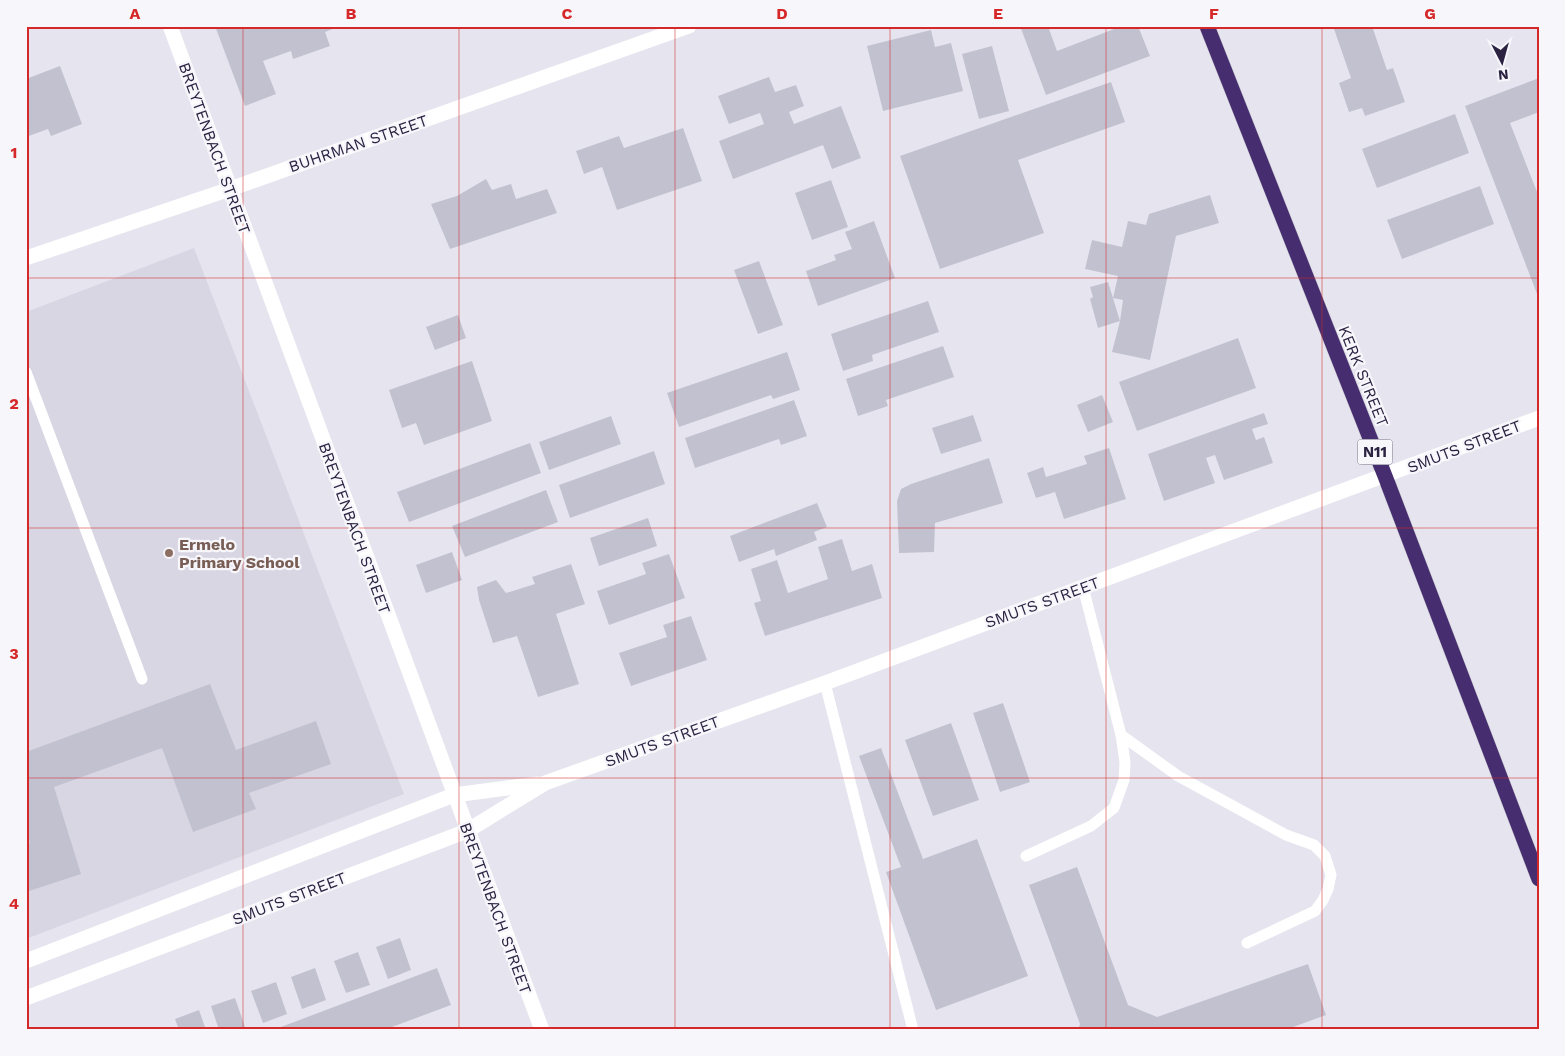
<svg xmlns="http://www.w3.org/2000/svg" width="1565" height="1056" viewBox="0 0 1565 1056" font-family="'Work Sans',sans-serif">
<rect width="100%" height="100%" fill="#e6e5ef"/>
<!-- built -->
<polygon fill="#d8d6e3" points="194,248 404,794 26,939 26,312"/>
<!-- building -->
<g fill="#c2c1d0">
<polygon points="215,26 340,26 325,32 330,46 293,59 291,51 263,61 276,94 245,106"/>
<polygon points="1020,26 1057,26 1049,29 1057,51 1122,26 1138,26 1150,56 1046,95"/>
<polygon points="1333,26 1372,26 1387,70 1393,68 1405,102 1365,116 1362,108 1349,112 1339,83 1351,78"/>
<polygon points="931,30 935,47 951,43 963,91 883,111 867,46"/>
<polygon points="992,46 1009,111 979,119 962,54"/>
<polygon points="60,66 82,124 51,136 48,129 26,137 26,79"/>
<polygon points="769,77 775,92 796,85 804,106 789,112 794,124 841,106 861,158 832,169 823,145 733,179 719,141 764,124 760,113 729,124 718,96"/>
<polygon points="1539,78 1539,112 1510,123 1539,197 1539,299 1465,106"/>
<polygon points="1111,82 1125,122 1018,160 1044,233 940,269 900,156"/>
<polygon points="1455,114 1469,153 1377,188 1362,149"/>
<polygon points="683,128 702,181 617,210 602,167 584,174 576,151 619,136 624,148"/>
<polygon points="486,179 492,190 511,184 516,199 547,189 557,213 450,249 431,204 457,196"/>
<polygon points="831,180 848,227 812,240 795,193"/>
<polygon points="1480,186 1494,224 1402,259 1387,220"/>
<polygon points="1210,195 1219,223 1176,236 1150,360 1112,352 1120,321 1098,328 1090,299 1093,297 1090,287 1108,282 1120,321 1123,300 1113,298 1118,276 1085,269 1092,240 1122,247 1128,221 1146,225 1149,214"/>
<polygon points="874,221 895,278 818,306 806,271 836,260 834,255 852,249 845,232"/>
<polygon points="759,261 783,325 758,334 734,270"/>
<polygon points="928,301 939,332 872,355 873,361 843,371 831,334"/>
<polygon points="458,315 466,338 435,350 426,327"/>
<polygon points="1238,338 1256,388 1137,431 1119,382"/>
<polygon points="943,346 954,377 886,400 888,406 858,416 846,379"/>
<polygon points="787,352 800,390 773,399 771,395 679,427 667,393"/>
<polygon points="472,361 492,421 424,445 416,423 402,428 389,390"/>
<polygon points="1102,395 1113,422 1088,432 1077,405"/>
<polygon points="794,400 807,436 781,445 779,439 695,468 685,438"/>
<polygon points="1264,413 1268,424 1252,429 1256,440 1264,437 1273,463 1224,480 1215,455 1206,458 1215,483 1164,501 1148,454"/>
<polygon points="973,415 982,441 941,454 932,428"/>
<polygon points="611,416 621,444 549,470 539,442"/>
<polygon points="530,443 541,473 409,522 397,492"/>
<polygon points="1109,448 1126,499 1064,519 1055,492 1036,498 1027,473 1043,467 1046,477 1087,464 1084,456"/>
<polygon points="654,451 665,484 570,518 559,485"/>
<polygon points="989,458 1003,503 935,523 934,552 899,553 897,501 901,489 911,484"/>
<polygon points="546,490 558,522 465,557 452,526"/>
<polygon points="817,503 827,527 814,532 817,540 776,556 774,549 739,562 730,536"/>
<polygon points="648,518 657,546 599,566 590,538"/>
<polygon points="842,539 852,571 872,564 882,598 765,636 754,603 761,601 751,569 777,560 788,593 828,579 818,547"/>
<polygon points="452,552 462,580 426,593 416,565"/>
<polygon points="669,554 685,598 609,625 597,591 646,574 642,563"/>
<polygon points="571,564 585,604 556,614 579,684 538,697 517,636 493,643 479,600 477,587 496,580 506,593 535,584 532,577"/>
<polygon points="691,616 707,660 631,686 619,653 667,637 663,625"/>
<polygon points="210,684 236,750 316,721 331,764 249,793 256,809 193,832 162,748 54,787 81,874 26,892 26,844 30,843 26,830 26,752"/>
<polygon points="1003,703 1030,782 1000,792 973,713"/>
<polygon points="951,723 979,800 933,816 905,740"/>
<polygon points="881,748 923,859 977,839 1028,976 936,1010 886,872 901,867 859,756"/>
<polygon points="1077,867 1128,1005 1157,1017 1308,964 1326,1015 1285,1030 1078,1030 1080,1024 1029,885"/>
<polygon points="400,938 411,970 388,979 376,947"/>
<polygon points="358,952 370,985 346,993 334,961"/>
<polygon points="315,968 326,1000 302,1009 291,977"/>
<polygon points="437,968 451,1005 384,1030 273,1030"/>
<polygon points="276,982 287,1014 263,1023 251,991"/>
<polygon points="235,998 246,1030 219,1030 211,1006"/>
<polygon points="199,1010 206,1030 179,1030 175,1019"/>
</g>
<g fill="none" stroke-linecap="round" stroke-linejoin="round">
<defs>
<polyline id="highway" points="1207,26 1385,476 1539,879"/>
</defs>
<!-- highway casing -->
<use href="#highway" stroke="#c4c1ca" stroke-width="16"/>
<!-- lane -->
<g stroke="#fff" stroke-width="11">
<polyline points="26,372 142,679"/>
<polyline points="1083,587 1121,735 1178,776 1286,835 1314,845 1325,856 1331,875 1328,889 1323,900 1315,911 1247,943"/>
<polyline points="825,683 913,1030"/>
<polyline points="1026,856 1091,826 1114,808 1124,780 1125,762 1121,735"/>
</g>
<!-- street -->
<g stroke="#fff" stroke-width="15">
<polyline points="170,26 542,1030"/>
<polyline points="26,258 230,189 689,26"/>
<polyline points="26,961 454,795 538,784"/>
<polyline points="26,998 467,831 545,783 825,683 1539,418"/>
</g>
<!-- highway -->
<use href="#highway" stroke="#452d6f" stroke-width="15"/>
</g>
<!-- grid -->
<path fill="none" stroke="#d62828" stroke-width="1" stroke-opacity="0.55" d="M243,26V1030M459,26V1030M675,26V1030M890,26V1030M1106,26V1030M1322,26V1030M26,278H1539M26,528H1539M26,778H1539"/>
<!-- markers -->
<circle fill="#8d6e63" stroke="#f6f6fb" stroke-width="2" cx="169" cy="553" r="5"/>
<g text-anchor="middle" stroke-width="4.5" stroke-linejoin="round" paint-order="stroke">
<!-- shield labels -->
<rect fill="#f6f6fb" stroke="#69627a" stroke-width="1" x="1357.5" y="439.5" width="35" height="25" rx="4"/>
<g font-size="15" font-weight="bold" fill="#2c2342">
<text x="1375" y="457">N11</text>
</g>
<!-- street labels -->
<g font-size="16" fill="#2c2342" stroke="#f6f6fb">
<text transform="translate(358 143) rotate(-19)" y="6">BUHRMAN STREET</text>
<text transform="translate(215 148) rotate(70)" y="6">BREYTENBACH STREET</text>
<text transform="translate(1364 376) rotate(68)" y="6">KERK STREET</text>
<text transform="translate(1464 446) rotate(-21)" y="6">SMUTS STREET</text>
<text transform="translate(355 528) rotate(70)" y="6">BREYTENBACH STREET</text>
<text transform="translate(1042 602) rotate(-20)" y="6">SMUTS STREET</text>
<text transform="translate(662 741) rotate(-20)" y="6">SMUTS STREET</text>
<text transform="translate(289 898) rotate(-21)" y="6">SMUTS STREET</text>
<text transform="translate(496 908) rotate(70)" y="6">BREYTENBACH STREET</text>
</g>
<!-- education labels -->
<g font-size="16" font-weight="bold" fill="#785e54" stroke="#f6f6fb" text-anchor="start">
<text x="179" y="550">Ermelo<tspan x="179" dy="18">Primary School</tspan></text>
</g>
</g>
<!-- border -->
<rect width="1565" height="1056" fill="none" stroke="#f6f6fb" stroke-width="55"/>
<!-- north arrow -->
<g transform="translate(1502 62) rotate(174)" stroke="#f6f6fb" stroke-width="4" paint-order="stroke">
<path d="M0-4L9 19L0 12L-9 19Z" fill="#2c2342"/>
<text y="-8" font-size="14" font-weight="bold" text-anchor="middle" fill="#2c2342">N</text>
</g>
<rect x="28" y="28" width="1510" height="1000" fill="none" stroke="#d62828" stroke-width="2"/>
<g font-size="16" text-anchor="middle" font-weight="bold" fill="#d62828">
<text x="135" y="19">A</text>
<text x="351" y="19">B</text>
<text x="567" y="19">C</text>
<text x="782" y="19">D</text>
<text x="998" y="19">E</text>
<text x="1214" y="19">F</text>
<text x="1430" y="19">G</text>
<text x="14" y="158">1</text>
<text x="14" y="409">2</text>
<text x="14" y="659">3</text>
<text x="14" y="909">4</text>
</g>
</svg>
